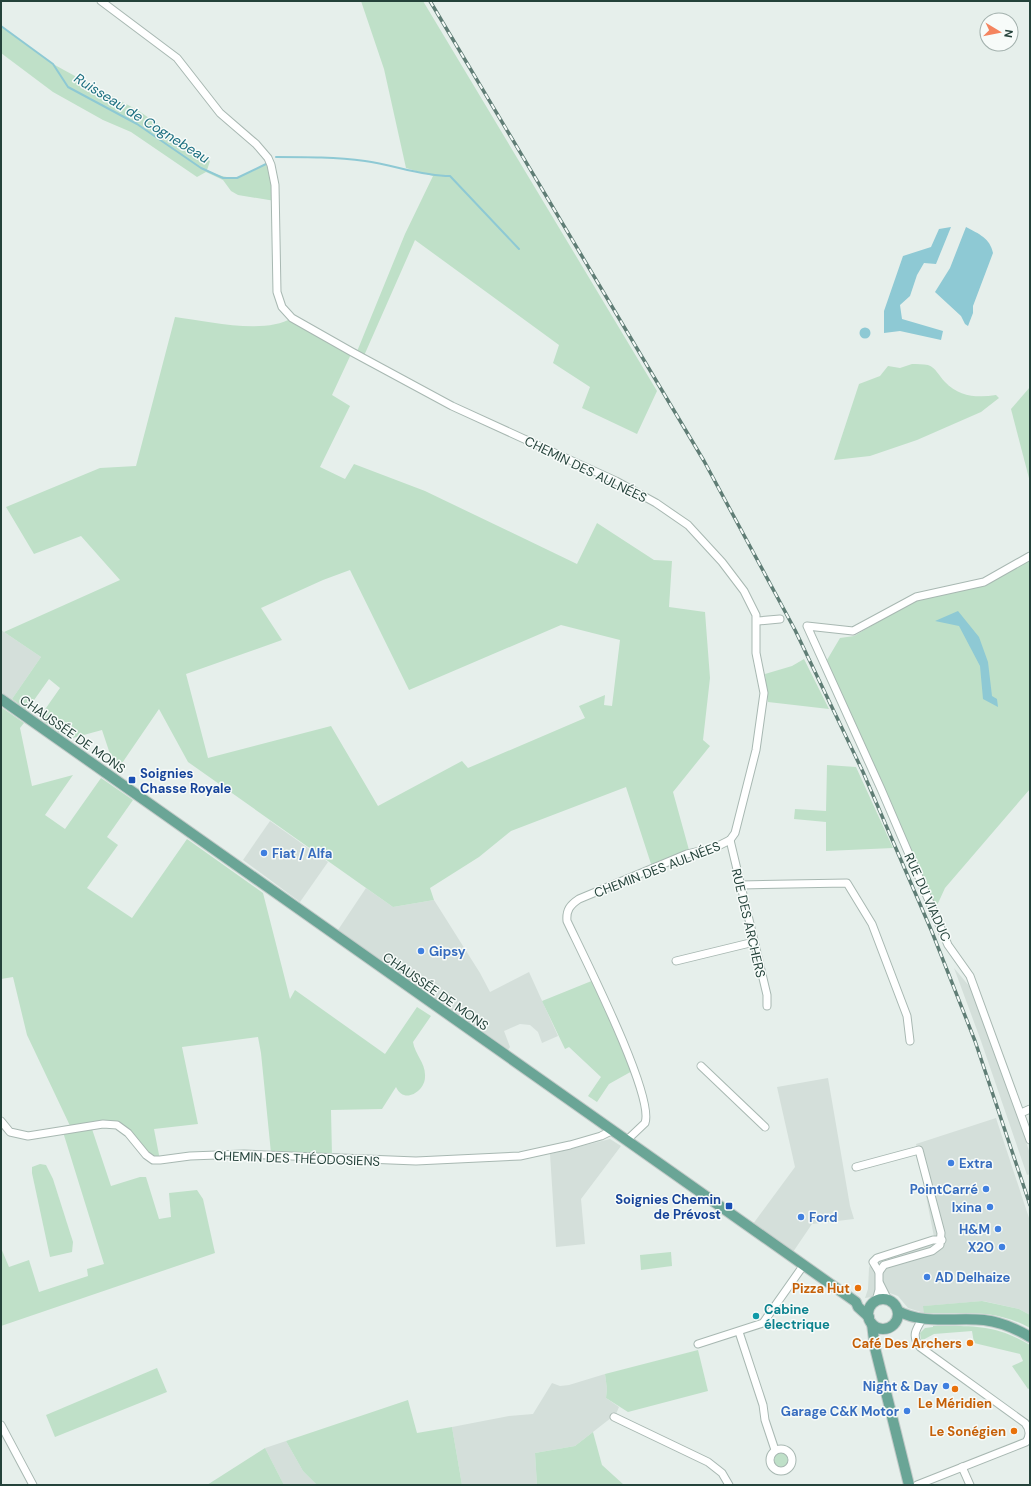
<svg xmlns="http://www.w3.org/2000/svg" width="1031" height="1486" viewBox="0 0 1031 1486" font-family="'DM Sans',sans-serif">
<rect width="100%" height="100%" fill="#e6efeb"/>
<!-- built -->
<g fill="#d4dfda">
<polygon points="1,630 41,657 12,699 1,692"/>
<polygon points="270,821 328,862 300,902 243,860"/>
<polygon points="366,888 393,907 434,900 480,973 490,992 529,972 558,1036 542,1043 538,1032 530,1025 520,1024 504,1031 510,1047 508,1050 338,930"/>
<polygon points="954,968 970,987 1021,1126 1030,1154 1030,1174 1027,1175 981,1041"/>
<polygon points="828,1078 850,1206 854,1219 812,1224 793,1252 753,1224 795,1167 777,1087"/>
<polygon points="996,1118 1030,1221 1030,1315 1019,1309 983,1301 924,1306 924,1313 908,1308 898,1296 884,1291 876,1292 872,1297 865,1298 868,1289 869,1268 872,1259 878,1254 945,1237 934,1237 916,1144"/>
<polygon points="610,1139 621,1146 581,1199 585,1244 556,1247 550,1154"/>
<polygon points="605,1374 607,1389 606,1398 619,1407 616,1414 575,1446 535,1453 537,1485 462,1485 452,1427 509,1416 533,1414 552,1383 560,1386 569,1385"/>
<polygon points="286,1441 303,1471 317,1485 284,1485 265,1448"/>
</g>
<!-- green -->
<g fill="#bfe0c8" fill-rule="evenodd">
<polygon points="361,1 423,1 657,391 637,434 582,408 590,387 553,363 559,345 415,240 363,358 356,354 405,234 433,176 406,168 384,69"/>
<path d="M1,26L53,64L139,111L210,161L207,170C237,185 243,175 270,162L275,201L238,195L231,191L223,180L206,172L197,177L131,132L103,120L53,92L1,53Z"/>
<path d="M175,317C207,321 264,335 292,318L352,352L332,395L350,406L320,467L345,479L354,464L425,491L577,564L597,523L654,560L672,561L669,607L705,612L710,678L703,740L710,746L673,792L689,850L652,867L626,787L511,831L479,857L430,888L434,900L393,907L188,762L159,709L116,772L102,730L69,739L39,718L60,688L49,679L27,710L12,699L41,657L4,632L120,580L81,536L34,554L6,507L100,468L136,466ZM350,570L409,690L561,625L620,640L612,706L604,705L605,695L579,706L585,718L468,768L462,761L378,806L331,726L208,758L186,674L282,640L261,608L323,580Z"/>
<path d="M912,364C917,364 923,364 928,365C936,368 939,376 945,382C959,397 978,398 996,395L999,398L981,412L917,440L870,456L834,460L859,384L880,376L888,366L900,368Z"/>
<polygon points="1030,387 1030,482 1011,409"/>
<polygon points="1030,559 1030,789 945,888 934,912 827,660 840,638 854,636 917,599 985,584"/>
<polygon points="804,659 829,709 768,702 765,674 792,666"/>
<path d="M1,707L24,723L20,728L32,786L73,775L45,815L65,829L101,778L133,800L107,837L118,845L87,888L132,918L187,839L263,893L290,999L295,990L385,1054L417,1007L431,1016L413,1042C415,1055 426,1063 425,1077C425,1091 404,1105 396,1087L382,1109L331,1110L332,1156L271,1153L261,1053L258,1037L182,1047L198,1124L154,1129L160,1160H153L122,1128L91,1126L111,1186L140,1177H146L159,1219L171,1217L169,1193L197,1190L203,1199L215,1253L1,1326V1248L9,1267L29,1260L39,1292L88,1276L87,1269L104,1264L63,1132L72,1130L27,1035L13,977L1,979Z"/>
<polygon points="827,765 856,767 893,848 826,851 826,822 794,819 795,809 826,811"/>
<polygon points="594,980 634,1070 609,1084 597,1102 588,1096 601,1077 569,1047 565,1049 542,1001"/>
<polygon points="40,1164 46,1165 53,1179 73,1242 72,1252 50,1257 32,1173 32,1167"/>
<polygon points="671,1252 672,1266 641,1270 640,1255"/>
<path d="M982,1301L1019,1309L1030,1315V1328C994,1308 964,1314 924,1313L923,1306Z"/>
<path d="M933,1326C973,1326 995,1324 1030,1345V1388L1028,1389L1012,1366L1023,1361L1020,1354L974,1343L972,1331L934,1334L921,1341L920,1333L925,1328L933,1327Z"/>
<polygon points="698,1350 708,1391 628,1412 606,1398 607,1389 605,1374"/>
<polygon points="157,1368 167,1392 55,1437 46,1415"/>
<polygon points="408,1400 417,1433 452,1427 462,1485 317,1485 303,1471 286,1441"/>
<polygon points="593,1432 602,1465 624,1485 537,1485 535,1453 575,1446"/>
<polygon points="265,1448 284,1485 207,1485"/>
<circle cx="781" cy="1460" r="9"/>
</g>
<!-- water -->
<g fill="#8ec9d4">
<polygon points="951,227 936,264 924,263 917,275 910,296 900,305 902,319 943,331 941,340 900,331 884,333 884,311 903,256 931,247 939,229"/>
<path d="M966,227C979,234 990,238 993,253L973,306V313L968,326L965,324L961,316L935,292L950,268Z"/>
<circle cx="865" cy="333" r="5.5"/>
<polygon points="958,611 979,637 988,662 992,696 997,699 998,707 983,699 980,666 959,626 935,621"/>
</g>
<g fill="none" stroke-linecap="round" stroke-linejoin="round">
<!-- stream -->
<g stroke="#8ec9d4" stroke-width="2">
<polyline points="1,26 53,64 68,87 137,124 201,168 223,178 237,178 266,164"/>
<path d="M276,157C307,157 336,157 365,161C394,165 422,176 450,176L519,249"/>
</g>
<defs>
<g id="street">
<path d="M101,1L177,58L220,113L256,144L268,158L271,165L275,185L277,292L282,307L292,318L352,352L452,406L616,481L656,503L688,525L722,562L744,591L756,615V653L764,693L756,750L735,833L730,840L716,847L687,854L579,899C570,905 566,910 567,921C582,953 655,1096 645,1123L626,1141"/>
<polyline points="1030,556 984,582 916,597 853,631 807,626 881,789 948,945 970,976 1030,1140"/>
<polyline points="758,621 780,619"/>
<polyline points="730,840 767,995 767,1006"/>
<polyline points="741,885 847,883 872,924 907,1016 910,1041"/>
<polyline points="676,961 754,942"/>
<polyline points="701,1066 765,1127"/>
<polyline points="1021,1113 1030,1109"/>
<polyline points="1,1121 10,1132 28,1136 103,1124 117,1125 128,1133 146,1155 153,1160 160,1160 190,1156 244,1154 416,1161 520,1156 570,1145 601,1136 611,1131"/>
<polyline points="856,1167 919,1150 941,1233 940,1245 932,1251 884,1265 879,1272 879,1290 876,1301"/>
<polyline points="879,1272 873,1262 877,1258 933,1240 942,1240"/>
<polyline points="880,1284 888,1300"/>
<polyline points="739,1332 763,1405 765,1420 775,1450"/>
<polyline points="698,1344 763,1323 803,1266"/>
<polyline points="614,1417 708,1462 722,1473 729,1485"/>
<polyline points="1,1425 33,1485"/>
<circle cx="781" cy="1460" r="11"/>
<polyline points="962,1467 970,1485"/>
<path d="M917,1485L1026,1442C1031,1435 1030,1429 1025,1423L920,1347C911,1336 916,1329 923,1318"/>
</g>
<g id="primary">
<polyline points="1,699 856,1302 858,1307 869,1317"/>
<circle cx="883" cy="1314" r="15"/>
<path d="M898,1311C923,1325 956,1317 984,1320C1001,1322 1015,1328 1030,1337"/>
<polyline points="872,1324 875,1348 909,1485"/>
</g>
</defs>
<!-- street casing -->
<use href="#street" stroke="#a8b8b2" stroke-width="9"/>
<!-- primary casing -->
<use href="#primary" stroke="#c2cac8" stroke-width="12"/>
<!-- street -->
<use href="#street" stroke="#fff" stroke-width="7"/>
<!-- primary -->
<use href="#primary" stroke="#6aa596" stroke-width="10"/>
<defs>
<polyline id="rail" points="430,1 704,461 795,630 863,772 932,932 975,1041 1030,1205"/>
</defs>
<!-- rail casing -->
<use href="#rail" stroke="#5f7d75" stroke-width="3.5"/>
<!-- rail -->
<use href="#rail" stroke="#f7fbf9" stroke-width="2" stroke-dasharray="6" stroke-linecap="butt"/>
</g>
<!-- markers -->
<g fill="#1a4fb4" stroke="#f7fbf9" stroke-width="1.5">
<rect x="128" y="776" width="8" height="8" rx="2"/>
<rect x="725" y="1202" width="8" height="8" rx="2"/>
</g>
<g fill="#3f7fe0" stroke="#f7fbf9" stroke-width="1.5">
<circle cx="264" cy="853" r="4"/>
<circle cx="421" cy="951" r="4"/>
<circle cx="951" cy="1163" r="4"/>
<circle cx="986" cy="1189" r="4"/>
<circle cx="990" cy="1207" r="4"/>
<circle cx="801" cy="1217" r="4"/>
<circle cx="998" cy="1229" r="4"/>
<circle cx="1002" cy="1247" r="4"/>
<circle cx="927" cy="1277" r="4"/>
<circle cx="946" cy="1386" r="4"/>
<circle cx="907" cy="1411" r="4"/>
</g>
<g fill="#e8710a" stroke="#f7fbf9" stroke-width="1.5">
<circle cx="858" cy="1288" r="4"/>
<circle cx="970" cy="1343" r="4"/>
<circle cx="955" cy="1389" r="4"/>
<circle cx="1014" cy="1431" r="4"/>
</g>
<circle fill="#0f9aa8" stroke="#f7fbf9" stroke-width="1.5" cx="756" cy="1316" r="4"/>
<g text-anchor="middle" stroke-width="3" stroke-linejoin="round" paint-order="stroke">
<!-- street labels -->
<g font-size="13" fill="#24423a" stroke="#f7fbf9">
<text transform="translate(586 469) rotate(26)" y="5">CHEMIN DES AULNÉES</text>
<text transform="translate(73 734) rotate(35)" y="5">CHAUSSÉE DE MONS</text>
<text transform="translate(657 869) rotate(-21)" y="5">CHEMIN DES AULNÉES</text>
<text transform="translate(928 897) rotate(66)" y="5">RUE DU VIADUC</text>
<text transform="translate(749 923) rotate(77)" y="5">RUE DES ARCHERS</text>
<text transform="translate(436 991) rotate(35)" y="5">CHAUSSÉE DE MONS</text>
<text transform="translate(297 1158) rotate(2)" y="5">CHEMIN DES THÉODOSIENS</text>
</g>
<!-- transit labels -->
<g font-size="13" font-weight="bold" fill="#164399" stroke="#f7fbf9" text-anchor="start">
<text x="140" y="778">Soignies<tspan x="140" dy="15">Chasse Royale</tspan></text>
<text x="721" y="1204" text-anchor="end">Soignies Chemin<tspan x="721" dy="15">de Prévost</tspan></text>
</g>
<!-- shop labels -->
<g font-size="13" font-weight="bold" fill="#366cbe" stroke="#f7fbf9" text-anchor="end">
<text x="272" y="858" text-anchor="start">Fiat / Alfa</text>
<text x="429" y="956" text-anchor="start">Gipsy</text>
<text x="959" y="1168" text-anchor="start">Extra</text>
<text x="978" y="1194">PointCarré</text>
<text x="982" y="1212">Ixina</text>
<text x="809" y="1222" text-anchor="start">Ford</text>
<text x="990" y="1234">H&amp;M</text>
<text x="994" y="1252">X2O</text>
<text x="935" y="1282" text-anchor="start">AD Delhaize</text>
<text x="938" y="1391">Night &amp; Day</text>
<text x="899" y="1416">Garage C&amp;K Motor</text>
</g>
<!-- food labels -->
<g font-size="13" font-weight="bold" fill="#c56008" stroke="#f7fbf9" text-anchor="end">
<text x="850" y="1293">Pizza Hut</text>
<text x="962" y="1348">Café Des Archers</text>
<text x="955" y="1408" text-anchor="middle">Le Méridien</text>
<text x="1006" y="1436">Le Sonégien</text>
</g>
<!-- culture labels -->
<g font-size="13" font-weight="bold" fill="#0d838f" stroke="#f7fbf9" text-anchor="start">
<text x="764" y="1314">Cabine<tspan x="764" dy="15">électrique</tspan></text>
</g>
<!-- water labels -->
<g font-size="14" font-style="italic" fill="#1c6f80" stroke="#f7fbf9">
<text transform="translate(142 118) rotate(32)" y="5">Ruisseau de Cognebeau</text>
</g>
</g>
<!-- border -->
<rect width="1031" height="1486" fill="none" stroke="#24423a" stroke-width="4"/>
<!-- north arrow -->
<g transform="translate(999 32) rotate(100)"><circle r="19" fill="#f7fbf9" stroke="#a3b1ad"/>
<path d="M0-3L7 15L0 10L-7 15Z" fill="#f4845f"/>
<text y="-6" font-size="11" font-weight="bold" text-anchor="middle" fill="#24423a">N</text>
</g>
</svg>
